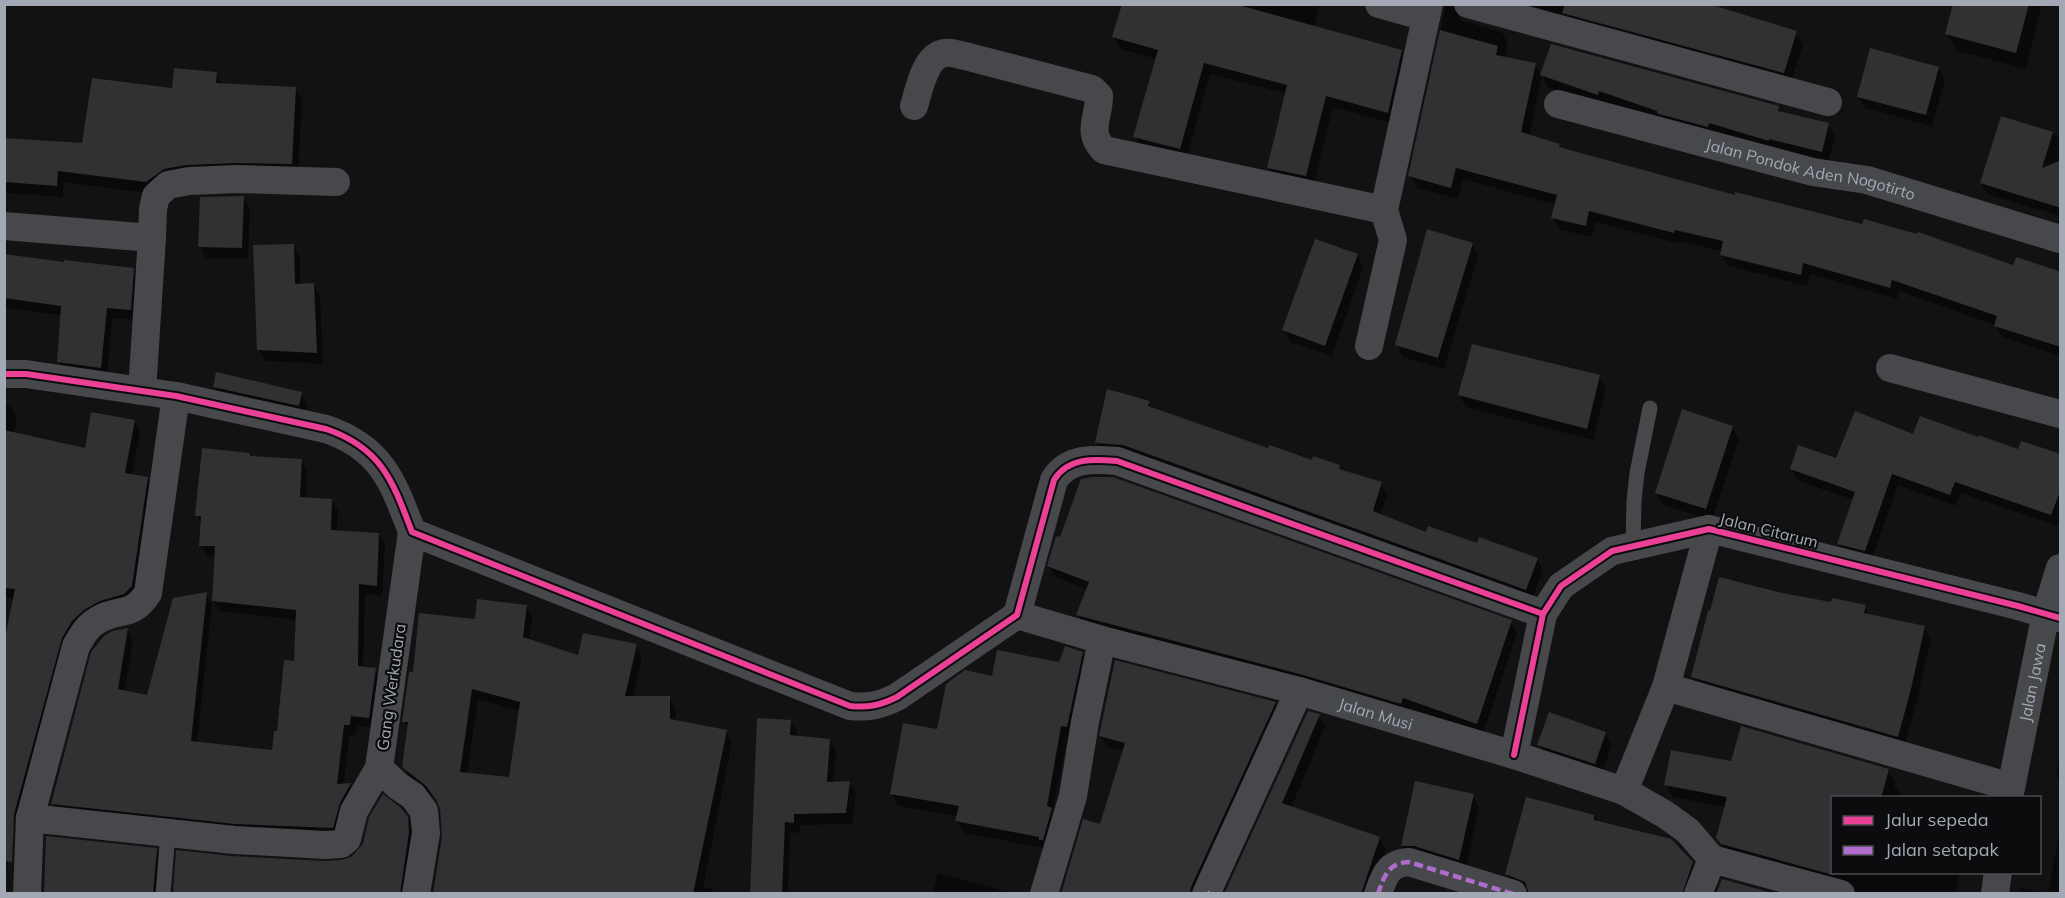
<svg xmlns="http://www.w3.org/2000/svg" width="2065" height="898" viewBox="0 0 2065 898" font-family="Mulish,sans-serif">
<rect width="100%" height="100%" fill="#121212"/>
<!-- shadow -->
<g fill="#0007" fill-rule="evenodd">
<polygon points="1123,4 1319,4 1314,28 1401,51 1408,63 1395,124 1333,107 1313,188 1276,180 1269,168 1287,94 1210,74 1186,160 1142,149 1135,137 1157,59 1121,49 1114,37"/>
<polygon points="1446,4 1463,4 1458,12 1458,18 1463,21 1502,32 1508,44 1504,58 1535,65 1541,76 1552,46 1778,107 1782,114 1828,125 1835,136 1828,162 1604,106 1548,87 1542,75 1529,136 1559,145 1561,149 1603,162 2014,267 2060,273 2060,356 2002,337 1995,325 1899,291 1897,299 1810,274 1807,286 1728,266 1721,255 1722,251 1681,242 1680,244 1596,222 1592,237 1560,230 1553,218 1556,205 1463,179 1458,199 1417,188 1410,176"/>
<polygon points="1498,4 1703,4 1796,33 1803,45 1790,84"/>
<polygon points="1954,4 2042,4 2026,69 1957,51 1947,34"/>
<polygon points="1938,68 1945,80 1932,126 1865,108 1858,97"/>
<polygon points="216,73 223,85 295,88 302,100 298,175 153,194 64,182 63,197 4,193 4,140 84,145"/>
<polygon points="2002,118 2060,136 2060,216 1987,194 1981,183"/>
<polygon points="243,197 250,209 248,259 206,258 200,246"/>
<polygon points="1472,244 1478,256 1444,369 1403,357 1397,345"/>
<polygon points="293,245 300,257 300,285 313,284 320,296 323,364 265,361 259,349"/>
<polygon points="1357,255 1363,267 1332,356 1291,342 1284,330"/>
<polygon points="5,256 133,269 139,280 136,320 112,318 107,379 64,372 58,361 62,315 5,308"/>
<polygon points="1599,377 1606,388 1593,440 1466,407 1459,395"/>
<polygon points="214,387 301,393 308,405 305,417 221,399"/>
<polygon points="1109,391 1149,403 1152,409 1269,450 1313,462 1339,466 1342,472 1381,484 1387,495 1380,516 1427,534 1537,559 1543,570 1532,600 1103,454 1097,443"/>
<polygon points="4,405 10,405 17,417 14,434 86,450 134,421 140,432 132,476 147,478 153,489 138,598 90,621 22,816 15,815 4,889 4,651 15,599 4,597"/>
<polygon points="1732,427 1739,439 1712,520 1663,505 1657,493"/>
<polygon points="1914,435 2060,456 2060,518 2058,526 1961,493 1956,506 1898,485 1871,562 1845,555 1838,544 1854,500 1798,481 1792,469 1837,460"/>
<polygon points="250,454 252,458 301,460 307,471 306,499 332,501 338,511 337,532 379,534 385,545 382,596 365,594 363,668 375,670 382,680 375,728 357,726 356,735 349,735 344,785 350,784 356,795 338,838 59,814 53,803 127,629 133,640 125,692 148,696 206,594 212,605 197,743 274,752 295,662 297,620 220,611 214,601 216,557 207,556 201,545 202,525 197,516"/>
<polygon points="1061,539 1511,622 1517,633 1483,734 1410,708 1407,715 1084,626 1078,615 1087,589 1055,577 1049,566"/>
<polygon points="1832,604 1865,607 1870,616 1924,628 1931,639 1917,701 1904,748 1699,689 1693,677"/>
<path d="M526,606L532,617L529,640L579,657L636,645L642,657L633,698H669L676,709L675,721L726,732L732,743L703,888H711L714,894H434L444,836L441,806L434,797L410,778L404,767L409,730L404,722L414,674L476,620ZM478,699L520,711L510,779L467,774Z"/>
<polygon points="1082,653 1088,664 1074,738 1068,736 1045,848 964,833 957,821 958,816 898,806 892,794 938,730 994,677 1060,664"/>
<polygon points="1275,703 1281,714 1199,894 1063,894 1101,826 1124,751 1107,747 1101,736"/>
<polygon points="1319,716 1325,727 1291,808 1379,838 1386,849 1370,894 1226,894"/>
<polygon points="791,721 797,732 797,737 829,740 836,751 833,783 849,782 856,793 852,824 800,825 799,833 790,832 788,894 752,894"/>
<polygon points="1605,733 1612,745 1601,775 1546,757 1539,745"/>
<polygon points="2060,751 2060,782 2056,775"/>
<polygon points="1732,763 1888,770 1895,782 1894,787 1897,788 1902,797 1905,798 1832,798 1832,872 1960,872 1955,894 1858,894 1854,890 1725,850 1717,838 1725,807 1673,797 1666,784"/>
<polygon points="1417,783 1473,796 1479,807 1466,871 1409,858 1402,846"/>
<polygon points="1527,798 1596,817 1600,823 1692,863 1699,876 1692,894 1530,894 1514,886 1507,874"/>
<polygon points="407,818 414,830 407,894 174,894 232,858 342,862 352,858"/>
<polygon points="2060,829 2060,894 2019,894 2020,888 2048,893"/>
<polygon points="156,850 162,861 160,894 45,894"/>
<polygon points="938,873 1016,894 932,894"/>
</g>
<!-- building -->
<g fill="#313133" fill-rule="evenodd">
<polygon points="1122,4 1235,4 1402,50 1388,113 1326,96 1306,176 1267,168 1287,85 1204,63 1180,149 1133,137 1158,50 1112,37"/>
<polygon points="1565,4 1709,4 1797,31 1784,73 1562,13"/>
<polygon points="1953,4 2029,4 2016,53 1945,34"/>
<polygon points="1440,30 1498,46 1496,55 1536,63 1521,132 1560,144 1559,147 1735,195 1735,192 1862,224 1864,219 1917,234 1918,232 2013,265 2016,257 2061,272 2061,347 1994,326 1997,316 1892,280 1890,288 1803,263 1801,275 1720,255 1723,241 1675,230 1674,233 1589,211 1586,226 1551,218 1557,195 1456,168 1451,188 1408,176"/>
<polygon points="1551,44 1779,106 1778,111 1829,123 1822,152 1769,139 1769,141 1709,123 1708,127 1659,114 1657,113 1657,111 1599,91 1598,95 1540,75"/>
<polygon points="1870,48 1939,67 1926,115 1857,97"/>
<polygon points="174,68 217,72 216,83 296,87 292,164 236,163 186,165 164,169 146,182 58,171 57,186 4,182 4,138 82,143 92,78 172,88"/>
<polygon points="2001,116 2053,132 2042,168 2061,160 2061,208 1980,183"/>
<polygon points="244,196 242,248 198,247 200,197"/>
<polygon points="1427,229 1473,243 1438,358 1395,345"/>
<polygon points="1315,239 1358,254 1325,346 1282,330"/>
<polygon points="294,244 295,284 314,283 317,353 257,350 253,245"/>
<polygon points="4,254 64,262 64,260 134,268 131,310 107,308 101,368 57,362 61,306 4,298"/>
<polygon points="1472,344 1600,375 1587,429 1458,395"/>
<polygon points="216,372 302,392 299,406 213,387"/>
<polygon points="1107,389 1150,401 1148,406 1268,448 1269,445 1312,460 1313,456 1340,465 1339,469 1382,482 1373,511 1426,532 1428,526 1477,543 1479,537 1538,558 1526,590 1123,445 1095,443"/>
<polygon points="1682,409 1733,426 1706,509 1655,493"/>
<polygon points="1855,411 1913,434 1920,416 1978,437 1978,435 2018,449 2021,441 2061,454 2061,489 2051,515 1955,482 1950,495 1892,474 1865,551 1837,544 1855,492 1790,469 1798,445 1836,458"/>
<polygon points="91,412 135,420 125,473 148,477 132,586 124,594 100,601 84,610 72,621 62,638 14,814 12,862 4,861 4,643 15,589 4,588 4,430 85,448"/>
<polygon points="202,448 250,453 250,456 302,459 300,497 332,499 331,530 379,533 377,586 359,584 358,666 376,668 369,718 351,716 350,725 344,725 337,784 351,783 340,803 333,828 235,824 51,804 91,652 104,636 112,631 128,628 118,689 147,695 173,598 207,592 191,741 272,750 274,731 277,731 284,660 294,661 296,610 212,601 215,546 199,546 201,516 195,516"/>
<polygon points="1092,477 1113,477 1512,620 1477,724 1403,698 1401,704 1303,675 1076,615 1089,582 1047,566 1056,536 1060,537 1081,479"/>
<polygon points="1719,577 1782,593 1831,602 1832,598 1866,605 1864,613 1925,626 1911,689 1898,737 1691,677 1708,611 1710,611"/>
<path d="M477,599L527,605L523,637L578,655L583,633L637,644L625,696H670V719L727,730L693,894H433L442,836L440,809L437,801L426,786L402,767L408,722H402L409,672H413L419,613L475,619ZM472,689L520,702L509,777L460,772Z"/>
<polygon points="1065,646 1083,652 1067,727 1061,726 1047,806 1052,808 1043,840 1039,840 1039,837 955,821 959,806 890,794 903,723 937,729 946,684 965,670 992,676 997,650 1059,662"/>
<polygon points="1115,660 1276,702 1191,887 1190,894 1061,894 1083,819 1100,824 1125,743 1099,736"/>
<polygon points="1308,711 1320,714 1282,803 1380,837 1361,894 1224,894"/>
<polygon points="1549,712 1606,732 1595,764 1537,745"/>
<polygon points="757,718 791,720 790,735 830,739 827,782 850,781 846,813 794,814 794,823 785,822 782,894 750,894"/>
<polygon points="1741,726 1889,769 1881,798 1833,798 1833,875 1721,844 1716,838 1727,797 1664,785 1671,750 1731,761"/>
<polygon points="1415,781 1474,794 1459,860 1414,846 1401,846"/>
<polygon points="383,794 401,808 408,817 409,832 400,894 173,894 176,850 232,856 324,861 342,860 351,857 363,844 369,817"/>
<polygon points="1526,797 1594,815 1594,820 1671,839 1693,862 1682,894 1529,894 1525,882 1505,874"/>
<polygon points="46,836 157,848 153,894 44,894"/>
<polygon points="1722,879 1776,894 1716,894"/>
</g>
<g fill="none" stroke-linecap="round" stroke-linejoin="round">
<!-- service -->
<g stroke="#46484b" stroke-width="15">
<polyline points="1633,546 1634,501 1637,473 1650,408"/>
<polyline points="163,894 168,833"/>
</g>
<!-- minor -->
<g stroke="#46484b" stroke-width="28">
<polyline points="1379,4 1426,17"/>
<polyline points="1468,4 1828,102"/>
<path id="s1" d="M1558,104L1813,172L1867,180L2060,239"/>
<path d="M914,106C919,90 925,55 945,53C952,52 959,55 965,56L1092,89L1099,96C1099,118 1086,132 1104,150L1384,210"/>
<polyline points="4,226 152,238 142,391"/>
<polyline points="152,238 153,209 156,196 168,185 189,181 237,179 336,182"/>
<polyline points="1369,346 1393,240 1384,210 1429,4"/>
<polyline points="1890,368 2060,414"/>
<path d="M4,374H26L176,396L326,429C382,448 393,482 412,532L850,706C868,708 881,705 897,697L1017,615L1054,480C1068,457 1094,459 1117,461L1543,614"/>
<polyline points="1709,529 1666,687 2011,787"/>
<polyline points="412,532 379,768 398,786 413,796 424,811 426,833 416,894"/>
<path id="s2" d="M1017,615L1102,640L1299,691L1514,755L1624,791L1666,815L1688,831L1712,859"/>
<polyline points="1514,755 1543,614 1561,586 1612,551 1709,529 2018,606 2060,618"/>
<polyline points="1624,791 1666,687"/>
<path id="s3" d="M2009,798L2046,613L2060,568"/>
<polyline points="30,818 234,840 325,845 341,844 347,839 354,811 379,768"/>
<polyline points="1712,859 1841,894"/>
<path d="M27,894L30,818L76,646C82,636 87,626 98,620C119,607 131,619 148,593L176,396"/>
<polyline points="1044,894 1073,796 1085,722 1102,640"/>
<polyline points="1206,894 1299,691"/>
<path d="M1378,894C1384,876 1388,863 1409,862L1513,894"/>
<polyline points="1698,894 1712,859"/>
<polyline points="1995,894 1998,872"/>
</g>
<!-- quiet -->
<g stroke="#b06ccc" stroke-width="4.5" stroke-dasharray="9 4.5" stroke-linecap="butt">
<polyline points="1207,892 1209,894"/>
<path d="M1378,894C1384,876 1388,863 1409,862L1513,894"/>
</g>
<defs>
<g id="cycleway">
<path d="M4,374H26L176,396L326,429C382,448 393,482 412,532L850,706C868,708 881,705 897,697L1017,615L1054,480C1068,457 1094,459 1117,461L1543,614"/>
<polyline points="1514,755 1543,614 1561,586 1612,551 1709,529 2018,606 2060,618"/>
</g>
</defs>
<!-- cycleway casing -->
<use href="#cycleway" stroke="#0c0c0e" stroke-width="10"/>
<!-- cycleway -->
<use href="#cycleway" stroke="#ea4096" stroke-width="6"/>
</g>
<g text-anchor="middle" stroke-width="4.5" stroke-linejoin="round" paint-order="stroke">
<!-- street labels -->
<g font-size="16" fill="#a2a9b4" stroke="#0c0c0e">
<text dy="6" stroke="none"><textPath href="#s1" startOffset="261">Jalan Pondok Aden Nogotirto</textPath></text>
<text transform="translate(1769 530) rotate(14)" y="6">Jalan Citarum</text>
<text dy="6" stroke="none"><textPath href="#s3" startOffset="118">Jalan Jawa</textPath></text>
<text transform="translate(391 687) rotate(-82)" y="6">Gang Werkudara</text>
<text dy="6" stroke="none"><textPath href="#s2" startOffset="372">Jalan Musi</textPath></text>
</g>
</g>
<!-- border -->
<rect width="2065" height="898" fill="none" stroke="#a2a9b4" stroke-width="12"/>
<!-- legend -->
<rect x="1831" y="796" width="210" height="78" fill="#0c0c0e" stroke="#484b50" stroke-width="1.5"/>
<rect x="1843" y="816" width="30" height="9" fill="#ea4096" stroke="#484b50" stroke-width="1.5"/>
<text x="1885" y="826" font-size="18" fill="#a2a9b4">Jalur sepeda</text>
<rect x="1843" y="846" width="30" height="9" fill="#b06ccc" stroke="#484b50" stroke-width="1.5"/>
<text x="1885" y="856" font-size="18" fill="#a2a9b4">Jalan setapak</text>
</svg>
